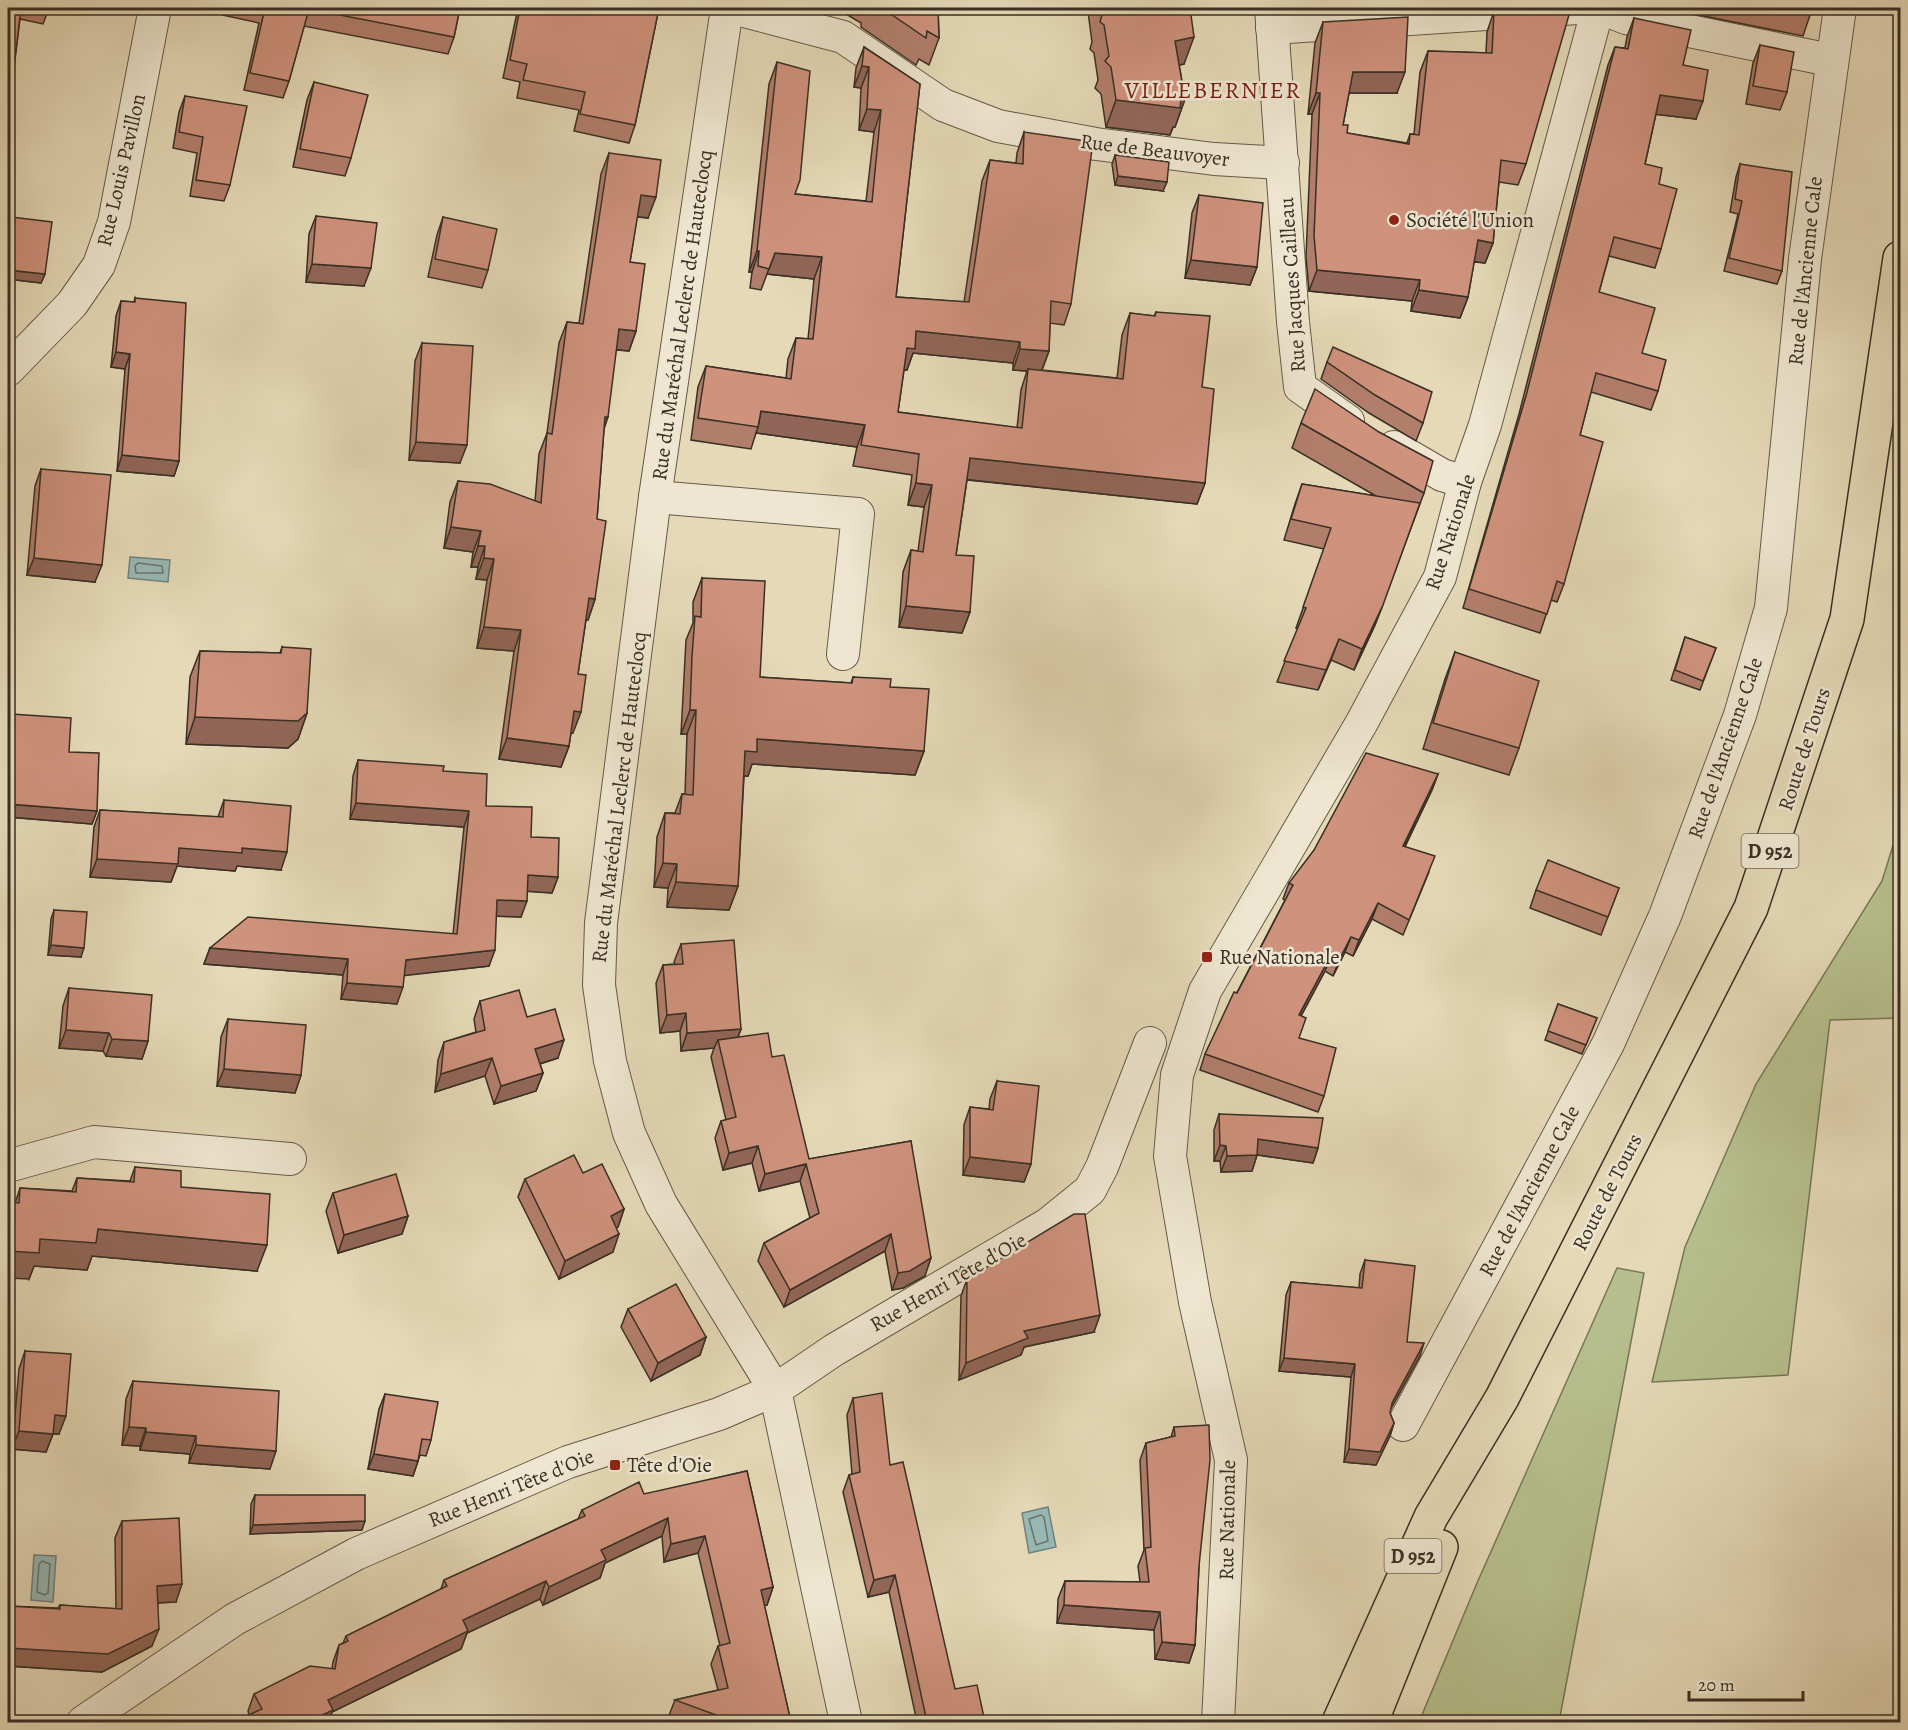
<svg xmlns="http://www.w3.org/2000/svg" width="1908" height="1730" viewBox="0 0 1908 1730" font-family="Alegreya,serif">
<rect width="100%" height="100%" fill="#e5d9b7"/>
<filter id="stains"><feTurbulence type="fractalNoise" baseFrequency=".00333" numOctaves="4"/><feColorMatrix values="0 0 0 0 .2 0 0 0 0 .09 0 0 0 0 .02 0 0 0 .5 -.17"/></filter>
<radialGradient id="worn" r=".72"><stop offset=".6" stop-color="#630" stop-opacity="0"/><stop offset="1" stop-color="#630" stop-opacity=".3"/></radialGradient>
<!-- green -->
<g fill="#b6bf8d" stroke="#787758" stroke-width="1.5">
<polygon points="1900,823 1900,1018 1830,1020 1788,1375 1652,1382 1685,1247 1756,1084 1882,881"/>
<polygon points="1617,1268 1644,1273 1559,1722 1419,1722 1477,1583"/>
</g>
<!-- water -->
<g fill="#98b9b6" stroke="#72827c" stroke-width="1.5">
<polygon points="130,557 170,560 168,582 128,578"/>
<polygon points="1048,1507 1056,1547 1029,1553 1022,1513"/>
<polygon points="34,1555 56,1556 53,1602 31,1600"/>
</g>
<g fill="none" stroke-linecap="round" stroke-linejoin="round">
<!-- shore -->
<g stroke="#68746d" stroke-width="1.5">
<polygon points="138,563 162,566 163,573 136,573 135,566"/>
<polygon points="1041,1515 1044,1517 1048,1541 1036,1545 1029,1519"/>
<polygon points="42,1561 50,1564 48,1593 45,1595 37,1592 39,1564"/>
</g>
<defs>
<g id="street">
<polyline points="727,8 655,497 601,923 599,985 610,1061 629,1133 661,1204 775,1390 846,1722"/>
<polyline points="733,8 843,37 943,105 998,126 1096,144 1214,159 1283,163"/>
<polyline points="1271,8 1293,322 1300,387 1348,421"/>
<polyline points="1600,8 1626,18 1830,60"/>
<polyline points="1272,28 1578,8"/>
<polyline points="8,370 72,304 99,265 114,222 155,8"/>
<polyline points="1394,447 1442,475 1465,482"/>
<polyline points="655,497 858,514 843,654"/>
<polyline points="8,1166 94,1142 290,1159"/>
<polyline points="1403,1425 1608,1044 1665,916 1740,715 1771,608 1805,259 1840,8"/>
<polyline points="83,1722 235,1619 356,1554 568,1462 719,1414 775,1390 834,1350 1048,1224 1090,1190 1102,1167 1150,1043"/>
<polyline points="1218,1722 1231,1460 1195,1302 1170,1156 1177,1075 1205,991 1361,724 1440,577 1465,482 1485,425 1598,8"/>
</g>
<g id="primary">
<polyline points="1339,1722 1431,1517 1502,1398 1751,908 1847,619 1900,258"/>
<polyline points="1371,1722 1441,1547"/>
</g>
</defs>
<!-- street casing -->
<use href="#street" stroke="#645a49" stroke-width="34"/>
<!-- primary casing -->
<use href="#primary" stroke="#392f24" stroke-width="36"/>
<!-- street -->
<use href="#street" stroke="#eee6d0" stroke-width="32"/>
<!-- primary -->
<use href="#primary" stroke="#e5d9b7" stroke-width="33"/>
</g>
<!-- wall -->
<g fill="#b27e6c" stroke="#392f24" stroke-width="1.5" fill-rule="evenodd">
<polygon points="8,8 49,8 43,24 20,19 9,108 8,112"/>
<polygon points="223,8 460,8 454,37 448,54 304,26 289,81 283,98 244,90 259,23 222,15"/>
<polygon points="518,8 659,8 635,125 629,143 574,131 579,110 517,98 520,82 503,78"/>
<polygon points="836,8 938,8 939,38 929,65 919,59 916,65 861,27 861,23"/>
<polygon points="1084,8 1190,8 1184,64 1179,65 1185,99 1175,127 1173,127 1170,135 1106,127 1101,94 1095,88 1098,80 1094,53 1090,49 1092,42 1088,12"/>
<polygon points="1664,8 1822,8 1822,9 1811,8 1810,15 1803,36"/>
<polygon points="1494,11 1526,164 1518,185 1499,182 1493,243 1485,263 1474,262 1468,297 1460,318 1411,311 1412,301 1309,291 1306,257 1312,114 1308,114 1315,43 1323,22 1397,93 1349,93 1343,125 1347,133 1407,143 1410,134 1414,134 1420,72 1428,51 1486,53 1487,32"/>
<polygon points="1634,18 1683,65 1696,119 1656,114 1645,164 1659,184 1661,249 1655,268 1609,256 1599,292 1642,353 1658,391 1651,410 1591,392 1580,435 1564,584 1557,602 1551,600 1540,633 1463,608 1519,414 1608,65 1615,47 1625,48 1627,37"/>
<polygon points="1760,45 1787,92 1780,110 1746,104 1753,63"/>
<path d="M864,47L920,84L896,297L964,302L982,181L990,160L1016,163L1017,153L1024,132L1071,304L1064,325L1050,323L1049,351L1042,370L1117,378L1122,335L1130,313L1154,316L1156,312L1202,387L1205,483L1197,504L967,480L956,555L970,612L962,633L899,627L903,572L911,550L918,551L924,507L908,505L912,475L853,466L857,447L756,433L751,449L691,440L698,387L706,366L786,378L788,359L796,338L808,339L814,279L767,274L761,290L750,288L752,272H749L769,84L777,62L795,194L866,201L874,132L859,130L861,88L854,87L856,68ZM913,353L1013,363V370L1027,371L1021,390L1017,428L898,412L904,370H907Z"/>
<polygon points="314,82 351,158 345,176 293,167 307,100"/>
<polygon points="185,96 230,185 224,201 190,196 197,153 173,148 179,112"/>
<polygon points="609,153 648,218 637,217 630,262 636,331 629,351 616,350 604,428 597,519 595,599 588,620 586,620 578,674 573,733 571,733 569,746 561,767 499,759 514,651 477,648 487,580 476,579 478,567 471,567 473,552 444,548 450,502 458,481 535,501 539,454 547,433 559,343 567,322 579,323 601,174"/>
<polygon points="1115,155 1163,191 1115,185 1112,164"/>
<polygon points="1740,164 1782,271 1777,284 1724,271 1738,214 1730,212 1736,177"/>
<polygon points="1199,195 1257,267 1250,285 1185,278 1192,213"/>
<polygon points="316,216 364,286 306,282 309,234"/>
<polygon points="11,217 45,274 41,283 8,279 8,226"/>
<polygon points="443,217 488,270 482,288 428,277 437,235"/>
<polygon points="135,298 179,461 174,476 117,471 125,369 111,367 116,316 121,301 134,302"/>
<polygon points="422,343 460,463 409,460 415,361"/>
<polygon points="1327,362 1423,423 1416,441 1369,413 1321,379"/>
<polygon points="1301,423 1424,493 1375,625 1354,670 1331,660 1318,690 1277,682 1298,628 1296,628 1324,549 1284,540 1295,504 1302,484 1376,496 1292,448"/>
<polygon points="41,469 95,582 27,575 35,486"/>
<polygon points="702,578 760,677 851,683 853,677 890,687 924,751 915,775 752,764 748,776 744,776 738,886 729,910 667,907 668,888 654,887 657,837 665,813 675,813 682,794 685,794 687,734 681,734 686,640 693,623 693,602"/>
<polygon points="1685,637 1716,648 1700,690 1671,680"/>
<polygon points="282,647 307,713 298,739 288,748 186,744 190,677 200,651 280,653"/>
<polygon points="1455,652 1519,748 1509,775 1423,749 1445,679"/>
<polygon points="11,714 69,752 97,811 92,824 8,817 8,723"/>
<polygon points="358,760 443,771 486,806 531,837 558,877 552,893 527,891 521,917 496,916 489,966 404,975 397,1004 341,999 343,975 204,964 210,948 453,934 464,827 350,819 353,776"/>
<polygon points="1438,774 1432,790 1405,847 1429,872 1403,935 1372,919 1353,956 1345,952 1333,976 1325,971 1301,1016 1299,1038 1324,1096 1318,1112 1200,1070 1205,1054 1285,900 1283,899 1289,883"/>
<polygon points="224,800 281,870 237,866 235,871 177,866 171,882 90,877 94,827 100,810 218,817"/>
<polygon points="1619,888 1601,935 1530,908 1536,890"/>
<polygon points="54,910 81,957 48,955 51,919"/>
<polygon points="681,944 741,1029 738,1037 772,1057 809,1159 911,1141 925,1276 903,1288 892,1290 885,1251 784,1307 758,1261 764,1243 810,1218 800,1181 759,1191 752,1163 723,1170 715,1138 721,1121 726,1120 711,1057 714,1048 681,1051 680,1031 660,1033 656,983 663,965 675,964 674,962"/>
<polygon points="69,988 148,1041 142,1059 106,1056 103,1051 59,1048 63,1006"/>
<polygon points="480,1001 527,1017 558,1058 540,1064 543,1073 536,1091 494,1104 485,1076 435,1092 438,1060 444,1042 476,1032 474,1019"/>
<polygon points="1558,1004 1597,1018 1582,1054 1545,1040"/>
<polygon points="228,1019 301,1075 295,1093 217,1086 221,1037"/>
<polygon points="997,1081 1031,1164 1024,1182 963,1175 964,1125 970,1107 989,1109 990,1099"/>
<polygon points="1219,1114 1318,1148 1313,1163 1257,1155 1252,1171 1221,1172 1220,1161 1214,1161 1214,1130"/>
<polygon points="135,1167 181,1187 257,1271 92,1256 87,1270 34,1266 29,1279 15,1203 20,1188 72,1191 77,1178 130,1181"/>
<polygon points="583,1173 624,1209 618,1227 616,1228 613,1252 559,1279 518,1197 525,1179"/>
<polygon points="333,1193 408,1216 402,1234 338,1253 326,1211"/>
<polygon points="1365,1260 1407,1342 1420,1356 1390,1410 1390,1413 1394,1423 1390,1436 1376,1465 1344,1462 1351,1377 1279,1371 1286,1295 1291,1282 1359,1288 1360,1274"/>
<polygon points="967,1279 1094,1332 1024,1347 1021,1355 959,1380 961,1296"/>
<polygon points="628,1309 706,1337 700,1355 651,1381 621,1327"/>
<polygon points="25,1351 59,1434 53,1434 46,1452 12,1449 19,1369"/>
<polygon points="133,1381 270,1469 189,1463 190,1454 140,1450 140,1446 122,1445 126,1399"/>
<polygon points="385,1394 431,1440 426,1456 420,1455 413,1476 368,1469 379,1409"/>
<polygon points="853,1398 890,1465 955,1689 985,1722 917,1722 889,1592 868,1597 843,1492 849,1475 852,1474 847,1415"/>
<polygon points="1174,1427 1199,1566 1195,1645 1189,1663 1155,1659 1154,1630 1057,1623 1058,1599 1065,1581 1140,1582 1138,1566 1144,1550 1140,1460 1146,1443 1171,1437"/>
<polygon points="747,1471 773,1587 767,1605 764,1605 791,1722 681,1722 668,1718 675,1700 718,1690 711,1664 718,1646 720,1646 698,1553 664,1562 662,1536 605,1563 600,1578 543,1605 540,1599 467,1633 461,1649 332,1712 249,1715 248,1711 254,1694 332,1669 333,1662 339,1645 343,1643 346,1636 441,1589 444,1580 578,1519 582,1510"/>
<polygon points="255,1495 362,1530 250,1534 251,1504"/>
<polygon points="122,1521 176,1602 158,1603 152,1646 102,1672 8,1666 8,1606 58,1608 60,1605 116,1609 115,1538"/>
</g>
<!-- shaded-wall -->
<g fill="#916658" stroke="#392f24" stroke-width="1.5">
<rect x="1858" y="8" width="19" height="1"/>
<polygon points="1194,37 1184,64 1166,68 1175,41"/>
<polygon points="862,66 869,67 861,88 854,87"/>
<polygon points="1353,72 1405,72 1397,93 1346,93"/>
<polygon points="1316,93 1320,93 1312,114 1308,114"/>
<polygon points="1660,95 1703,101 1696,119 1653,114"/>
<polygon points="1185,99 1175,127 1173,127 1170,135 1106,127 1116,100"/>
<polygon points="867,109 881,110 874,132 859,130"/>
<polygon points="1118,176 1167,182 1163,191 1115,185"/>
<polygon points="641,195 656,197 648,218 633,216"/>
<polygon points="1478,240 1493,243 1485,263 1470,261"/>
<polygon points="757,251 759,251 752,272 749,272"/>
<polygon points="775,253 822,257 814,279 767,274"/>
<polygon points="1191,260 1257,267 1250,285 1185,278"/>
<polygon points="312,264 371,268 364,286 306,282"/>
<polygon points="8,270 45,274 41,283 8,279"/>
<polygon points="1317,270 1420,280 1412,301 1309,291"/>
<polygon points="1419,290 1468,297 1460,318 1411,311"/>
<polygon points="619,329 636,331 629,351 612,349"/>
<polygon points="916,331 1020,342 1013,363 913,353 907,370 900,369 907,348"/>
<polygon points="1020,349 1049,351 1041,372 1028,369 1027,371 1013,370"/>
<polygon points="116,352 130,354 125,369 111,367"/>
<polygon points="761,411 865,425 857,447 756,433 758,427"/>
<polygon points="605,417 608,417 601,438"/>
<polygon points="416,442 467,445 460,463 409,460"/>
<polygon points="122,455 179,461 174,476 117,471"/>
<polygon points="970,458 1205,483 1197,504 962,479"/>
<polygon points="916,483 932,485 924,507 908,505"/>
<polygon points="451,527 481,531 473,552 444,548"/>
<polygon points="478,546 485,546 478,567 471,567"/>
<polygon points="34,558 102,565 95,582 27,575"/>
<polygon points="484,558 494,559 487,580 476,579"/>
<polygon points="589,598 595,599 588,620 581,619"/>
<polygon points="1383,605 1375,625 1354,670 1362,649"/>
<polygon points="906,606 970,612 962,633 899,627"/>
<polygon points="484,627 521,630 514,651 477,648"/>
<polygon points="1339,639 1331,660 1318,690 1326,670"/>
<polygon points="690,710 696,710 687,734 681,734"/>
<polygon points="574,711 581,712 573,733 566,732"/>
<polygon points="307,713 298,739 288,748 186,744 195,717"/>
<polygon points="507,738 569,746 561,767 499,759"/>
<polygon points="757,739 924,751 915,775 752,764 748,776 736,776 745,751"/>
<polygon points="1438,774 1432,790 1397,862 1403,846"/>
<polygon points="356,803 469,811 464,827 350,819"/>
<polygon points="8,804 97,811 92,824 8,817"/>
<polygon points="179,848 242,848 287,852 281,870 237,866 235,871 177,866 171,882 90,877 97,859"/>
<polygon points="663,863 677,864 668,888 654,887"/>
<polygon points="528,875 558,877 552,893 522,891"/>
<polygon points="676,882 738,886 729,910 667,907"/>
<polygon points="497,900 527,901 521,917 491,916"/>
<polygon points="1378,903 1372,919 1353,956 1359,940"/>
<polygon points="1351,937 1345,952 1333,976 1339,960"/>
<polygon points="51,945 84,948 81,957 48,955"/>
<polygon points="210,948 348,959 343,975 204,964"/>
<polygon points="495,950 489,966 400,976 406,960"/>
<polygon points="1331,955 1325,971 1293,1031 1299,1015"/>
<polygon points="347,983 403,987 397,1004 341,999"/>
<polygon points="686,1013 680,1031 660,1033 667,1015"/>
<polygon points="741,1029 734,1047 718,1040 714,1048 681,1051 687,1033"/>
<polygon points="66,1030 109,1033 103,1051 59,1048"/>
<polygon points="112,1039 148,1041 142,1059 106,1056"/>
<polygon points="564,1040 558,1058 529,1067 535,1049"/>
<polygon points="492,1058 485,1076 435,1092 441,1074"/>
<polygon points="224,1069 301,1075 295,1093 217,1086"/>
<polygon points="543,1073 536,1091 494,1104 501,1086"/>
<polygon points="1258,1139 1318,1148 1313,1163 1252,1154"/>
<polygon points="1220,1145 1226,1146 1220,1161 1214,1161"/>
<polygon points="758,1146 752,1163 723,1170 729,1153"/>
<polygon points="1257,1155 1252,1171 1221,1172 1227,1156"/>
<polygon points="970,1157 1031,1164 1024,1182 963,1175"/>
<polygon points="806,1164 800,1181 759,1191 765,1174"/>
<polygon points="624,1209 618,1227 604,1234 611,1216"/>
<polygon points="408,1216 402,1234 338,1253 344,1235"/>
<polygon points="98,1229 267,1245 257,1271 92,1256 87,1270 34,1266 29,1279 8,1278 8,1251 40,1239"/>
<polygon points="619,1234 613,1252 559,1279 565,1261"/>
<polygon points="891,1234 885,1251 784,1307 790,1290"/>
<polygon points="931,1258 925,1276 903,1288 892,1290 898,1273"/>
<polygon points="1100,1315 1094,1332 1024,1347 1021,1355 959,1380 966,1363 1024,1331"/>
<polygon points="706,1337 700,1355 651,1381 658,1363"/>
<polygon points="1424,1343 1420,1356 1387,1416 1392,1403"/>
<polygon points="1284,1358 1355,1364 1351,1377 1279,1371"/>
<polygon points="55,1415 66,1416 59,1434 48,1433"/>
<polygon points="1394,1423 1390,1436 1376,1465 1344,1462 1349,1449"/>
<polygon points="129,1427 146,1428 140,1446 122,1445"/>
<polygon points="19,1431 53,1434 46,1452 12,1449"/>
<polygon points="146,1432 196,1436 190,1454 140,1450"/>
<polygon points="196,1445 276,1451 270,1469 189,1463"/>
<polygon points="374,1454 418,1461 413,1476 368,1469"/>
<polygon points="668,1518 662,1536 605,1563 600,1578 543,1605 549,1587 601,1550"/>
<polygon points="365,1521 362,1530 250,1534 253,1525"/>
<polygon points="705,1536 698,1553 664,1562 671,1544"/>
<polygon points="895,1575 889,1592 868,1597 874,1580"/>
<polygon points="546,1581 540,1599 467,1633 461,1649 332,1712 329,1722 308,1722 328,1700 463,1620"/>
<polygon points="182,1584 176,1602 150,1603 157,1586"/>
<polygon points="773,1587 767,1605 754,1607 761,1590"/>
<polygon points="1064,1605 1160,1612 1154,1630 1057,1623"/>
<polygon points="159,1629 152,1646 102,1672 8,1666 8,1648"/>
<polygon points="1162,1642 1195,1645 1189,1663 1155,1659"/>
</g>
<!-- building -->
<g fill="#cf927d" stroke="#392f24" stroke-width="1.5">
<polygon points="8,8 21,8 9,108 8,107"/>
<polygon points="265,8 460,8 454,37 309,9 289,81 250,73"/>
<polygon points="520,8 659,8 635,125 580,114 585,92 523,80 527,64 510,60"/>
<polygon points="882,8 938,8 939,38 927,31 926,38"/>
<polygon points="1101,8 1190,8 1194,37 1175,41 1185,99 1181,100 1180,108 1116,100 1111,67 1105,61 1109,56 1104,25 1100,22 1102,15"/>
<polygon points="1548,8 1571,8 1526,164 1501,160 1493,243 1478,240 1468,297 1419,290 1420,280 1317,270 1314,236 1320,93 1316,93 1323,22 1408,17 1405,72 1353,72 1343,125 1348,125 1347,133 1409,144 1410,134 1419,135 1428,51 1492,53 1494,11"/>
<polygon points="1773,8 1811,8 1810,15"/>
<polygon points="1634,18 1691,30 1683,65 1708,70 1703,101 1660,95 1645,164 1662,168 1659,184 1677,189 1661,249 1614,237 1599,292 1655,308 1642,353 1666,360 1658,391 1596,373 1580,435 1603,442 1564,584 1557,581 1547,614 1469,589 1526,396 1615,47 1628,49"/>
<polygon points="1760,45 1794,52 1787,92 1753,86"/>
<polygon points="864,47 920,84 896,297 969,302 990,160 1023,164 1024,132 1093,142 1071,304 1051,301 1049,351 1020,349 1020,342 916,331 915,349 907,348 898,412 1022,428 1028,369 1123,379 1130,313 1155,316 1156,312 1210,316 1202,387 1214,389 1205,483 970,458 956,555 974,556 970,612 906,606 911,550 923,552 932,485 916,483 919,454 861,445 865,425 761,411 758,427 698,418 706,366 791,379 796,338 813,339 822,257 775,253 769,269 758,266 759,251 757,251 777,62 810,71 800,180 795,194 872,202 881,110 867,109 869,67 862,66"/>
<polygon points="314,82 368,95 351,158 300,149"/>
<polygon points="185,96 247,106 230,185 196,180 203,137 179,132"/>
<polygon points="609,153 661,160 656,197 641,195 630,262 645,264 636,331 619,329 608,417 605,417 597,519 606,521 595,599 589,598 578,674 586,675 581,712 574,711 569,746 507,738 521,630 484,627 494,559 484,558 485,546 478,546 481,531 451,527 458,481 490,484 541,503 547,433 552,434 567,322 583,324"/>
<polygon points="1115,155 1169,162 1167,182 1118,176"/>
<polygon points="1740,164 1792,172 1782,271 1729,258 1742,201 1735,199"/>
<polygon points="1199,195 1263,203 1257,267 1191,260"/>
<polygon points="316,216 377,223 371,268 312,264"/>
<polygon points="11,217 52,222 45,274 8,270 8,251"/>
<polygon points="443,217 497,229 488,270 435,259"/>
<polygon points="135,298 186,303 179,461 122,455 130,354 116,352 121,301 135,302"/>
<polygon points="422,343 473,346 467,445 416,442"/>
<polygon points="1333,347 1432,392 1423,423 1375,395 1327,362"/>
<polygon points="1315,389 1379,432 1433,461 1424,493 1301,423"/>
<polygon points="41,469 111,475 102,565 34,558"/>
<polygon points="1302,484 1420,503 1383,605 1362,649 1339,639 1326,670 1284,661 1306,608 1303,607 1331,528 1291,519"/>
<polygon points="702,578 765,581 760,677 852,683 853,677 891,679 890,687 929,689 924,751 757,739 757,752 745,751 738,886 676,882 677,864 663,863 665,813 680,814 682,794 693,795 696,710 690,710 692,656 695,616 701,617"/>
<polygon points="1685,637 1716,648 1703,681 1675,670"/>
<polygon points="282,647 311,649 307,713 298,721 195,717 200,651 281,653"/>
<polygon points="1455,652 1539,681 1519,748 1433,723"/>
<polygon points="11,714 71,718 69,752 99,753 97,811 8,804 8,761"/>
<polygon points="1366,753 1438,774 1403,846 1435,856 1409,920 1378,903 1359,940 1351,937 1339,960 1331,955 1299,1015 1306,1018 1299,1038 1336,1048 1324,1096 1205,1054 1234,992 1237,993 1293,885 1289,883 1314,850"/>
<polygon points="358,760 444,766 443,771 487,774 486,806 532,807 531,837 559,838 558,877 528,875 527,901 497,900 495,950 406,960 403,987 347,983 348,959 210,948 248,917 457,934 469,811 356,803"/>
<polygon points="224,800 291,806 287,852 242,848 242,853 179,848 178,864 97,859 100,810 223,817"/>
<polygon points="1548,860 1619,888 1608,917 1536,890"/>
<polygon points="54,910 87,912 84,948 51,945"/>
<polygon points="734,940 741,1029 687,1033 686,1013 667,1015 663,965 683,964 681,944"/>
<polygon points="69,988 152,995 148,1041 112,1039 109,1033 66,1030"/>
<polygon points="519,990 527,1017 555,1009 564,1040 535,1049 543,1073 501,1086 492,1058 441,1074 444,1042 485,1030 480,1001"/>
<polygon points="1558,1004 1597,1018 1586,1045 1548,1031"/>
<polygon points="228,1019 306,1025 301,1075 224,1069"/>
<polygon points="768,1033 772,1057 784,1055 809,1159 911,1141 931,1258 910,1271 898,1273 891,1234 790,1290 764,1243 819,1213 806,1164 765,1174 758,1146 729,1153 721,1121 736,1117 718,1040"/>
<polygon points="997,1081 1039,1086 1031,1164 970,1157 970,1107 993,1110"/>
<polygon points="1219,1114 1323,1118 1318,1148 1258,1139 1257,1155 1227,1156 1226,1146 1220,1145"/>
<polygon points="574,1155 583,1173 602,1164 624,1209 611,1216 619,1234 565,1261 525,1179"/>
<polygon points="135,1167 181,1171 181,1187 270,1194 267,1245 98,1229 96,1243 40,1239 39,1253 8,1251 8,1202 19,1203 20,1188 76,1192 77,1178 134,1182"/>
<polygon points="396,1174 408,1216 344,1235 333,1193"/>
<polygon points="1074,1214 1085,1214 1100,1315 1024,1331 1028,1338 966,1363 967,1279"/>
<polygon points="1365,1260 1415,1266 1407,1342 1424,1343 1392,1403 1390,1413 1394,1423 1380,1452 1349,1449 1355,1364 1284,1358 1291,1282 1362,1288"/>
<polygon points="676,1284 706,1337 658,1363 628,1309"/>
<polygon points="25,1351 71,1354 66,1416 55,1415 53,1434 19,1431"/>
<polygon points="133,1381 279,1391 276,1451 196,1445 196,1436 146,1432 146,1428 129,1427"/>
<polygon points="882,1393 890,1465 903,1462 955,1689 977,1685 985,1722 927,1722 895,1575 874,1580 849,1475 860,1472 853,1398"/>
<polygon points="385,1394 438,1402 431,1440 422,1439 418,1461 374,1454"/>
<polygon points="1209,1425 1210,1460 1199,1566 1195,1645 1162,1642 1160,1612 1064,1605 1065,1581 1149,1582 1145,1548 1151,1547 1146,1443 1175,1436 1174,1427"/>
<polygon points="747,1471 773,1587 761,1590 791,1722 735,1722 675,1700 728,1688 718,1646 730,1643 705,1536 671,1544 668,1518 601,1550 606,1560 549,1587 546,1581 463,1620 468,1631 328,1700 333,1710 308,1722 233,1722 262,1709 254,1694 310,1666 335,1669 339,1645 348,1641 346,1636 447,1586 444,1580 585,1516 582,1510 639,1482 644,1494"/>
<polygon points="255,1495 365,1495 365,1521 253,1525"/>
<polygon points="179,1518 182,1584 157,1586 159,1629 108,1654 8,1648 8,1606 60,1609 60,1605 122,1609 122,1521"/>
</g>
<!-- markers -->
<g fill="#8f2418" stroke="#eee6d0" stroke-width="2">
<circle cx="1394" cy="220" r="6"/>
<rect x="1201" y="951" width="12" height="12" rx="3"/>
<rect x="609" y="1459" width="12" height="12" rx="3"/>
</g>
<g text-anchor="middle" stroke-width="5" stroke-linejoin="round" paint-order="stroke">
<!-- shield labels -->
<g fill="#eee6d0" stroke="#6f6658" stroke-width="1.5">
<rect x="1741.5" y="834" width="57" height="34" rx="4.5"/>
<rect x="1384.5" y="1539" width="57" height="34" rx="4.5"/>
</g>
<g font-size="20" font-weight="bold" fill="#392f24">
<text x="1770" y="858">D 952</text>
<text x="1413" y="1563">D 952</text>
</g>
<!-- street labels -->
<g font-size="21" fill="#392f24" stroke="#eee6d0">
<text transform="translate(1155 150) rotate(7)" y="7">Rue de Beauvoyer</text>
<text transform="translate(121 170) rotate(-77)" y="7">Rue Louis Pavillon</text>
<text transform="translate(1805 271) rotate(-84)" y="7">Rue de l'Ancienne Cale</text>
<text transform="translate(1292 285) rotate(-94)" y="7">Rue Jacques Cailleau</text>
<text transform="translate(682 315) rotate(-82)" y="7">Rue du Maréchal Leclerc de Hauteclocq</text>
<text transform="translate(1450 532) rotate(-72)" y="7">Rue Nationale</text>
<text transform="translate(1725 748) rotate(-71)" y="7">Rue de l'Ancienne Cale</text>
<text transform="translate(1804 749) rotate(-72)" y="7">Route de Tours</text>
<text transform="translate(619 797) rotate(-83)" y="7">Rue du Maréchal Leclerc de Hauteclocq</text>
<text transform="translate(1529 1191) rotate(-62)" y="7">Rue de l'Ancienne Cale</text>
<text transform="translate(1607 1192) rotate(-63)" y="7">Route de Tours</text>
<text transform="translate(948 1282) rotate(-30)" y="7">Rue Henri Tête d'Oie</text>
<text transform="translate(511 1488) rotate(-22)" y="7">Rue Henri Tête d'Oie</text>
<text transform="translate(1227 1520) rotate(-89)" y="7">Rue Nationale</text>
</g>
<!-- poi labels -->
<g font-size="21" fill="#392f24" stroke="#eee6d0" text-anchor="start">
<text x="1406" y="227">Société l'Union</text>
<text x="1219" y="964">Rue Nationale</text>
<text x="627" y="1472">Tête d'Oie</text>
</g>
<!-- quarter labels -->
<g font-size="24" letter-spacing="1.5" fill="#7a1f14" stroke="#eee6d0">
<text x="1213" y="98">VILLEBERNIER</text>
</g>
</g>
<!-- margin -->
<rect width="1908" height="1730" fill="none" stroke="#e5d9b7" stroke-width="30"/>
<rect x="9" y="9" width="1890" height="1712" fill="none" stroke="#392f24" stroke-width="3"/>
<rect x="15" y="15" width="1878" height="1700" fill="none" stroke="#392f24" stroke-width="1.5"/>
<!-- scale -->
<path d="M1689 1691v9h114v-9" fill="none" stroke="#392f24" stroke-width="3"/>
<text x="1698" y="1691" font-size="18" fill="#392f24" stroke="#eee6d0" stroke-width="4.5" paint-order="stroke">20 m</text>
<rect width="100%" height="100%" filter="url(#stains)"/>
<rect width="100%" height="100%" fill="url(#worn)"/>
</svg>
